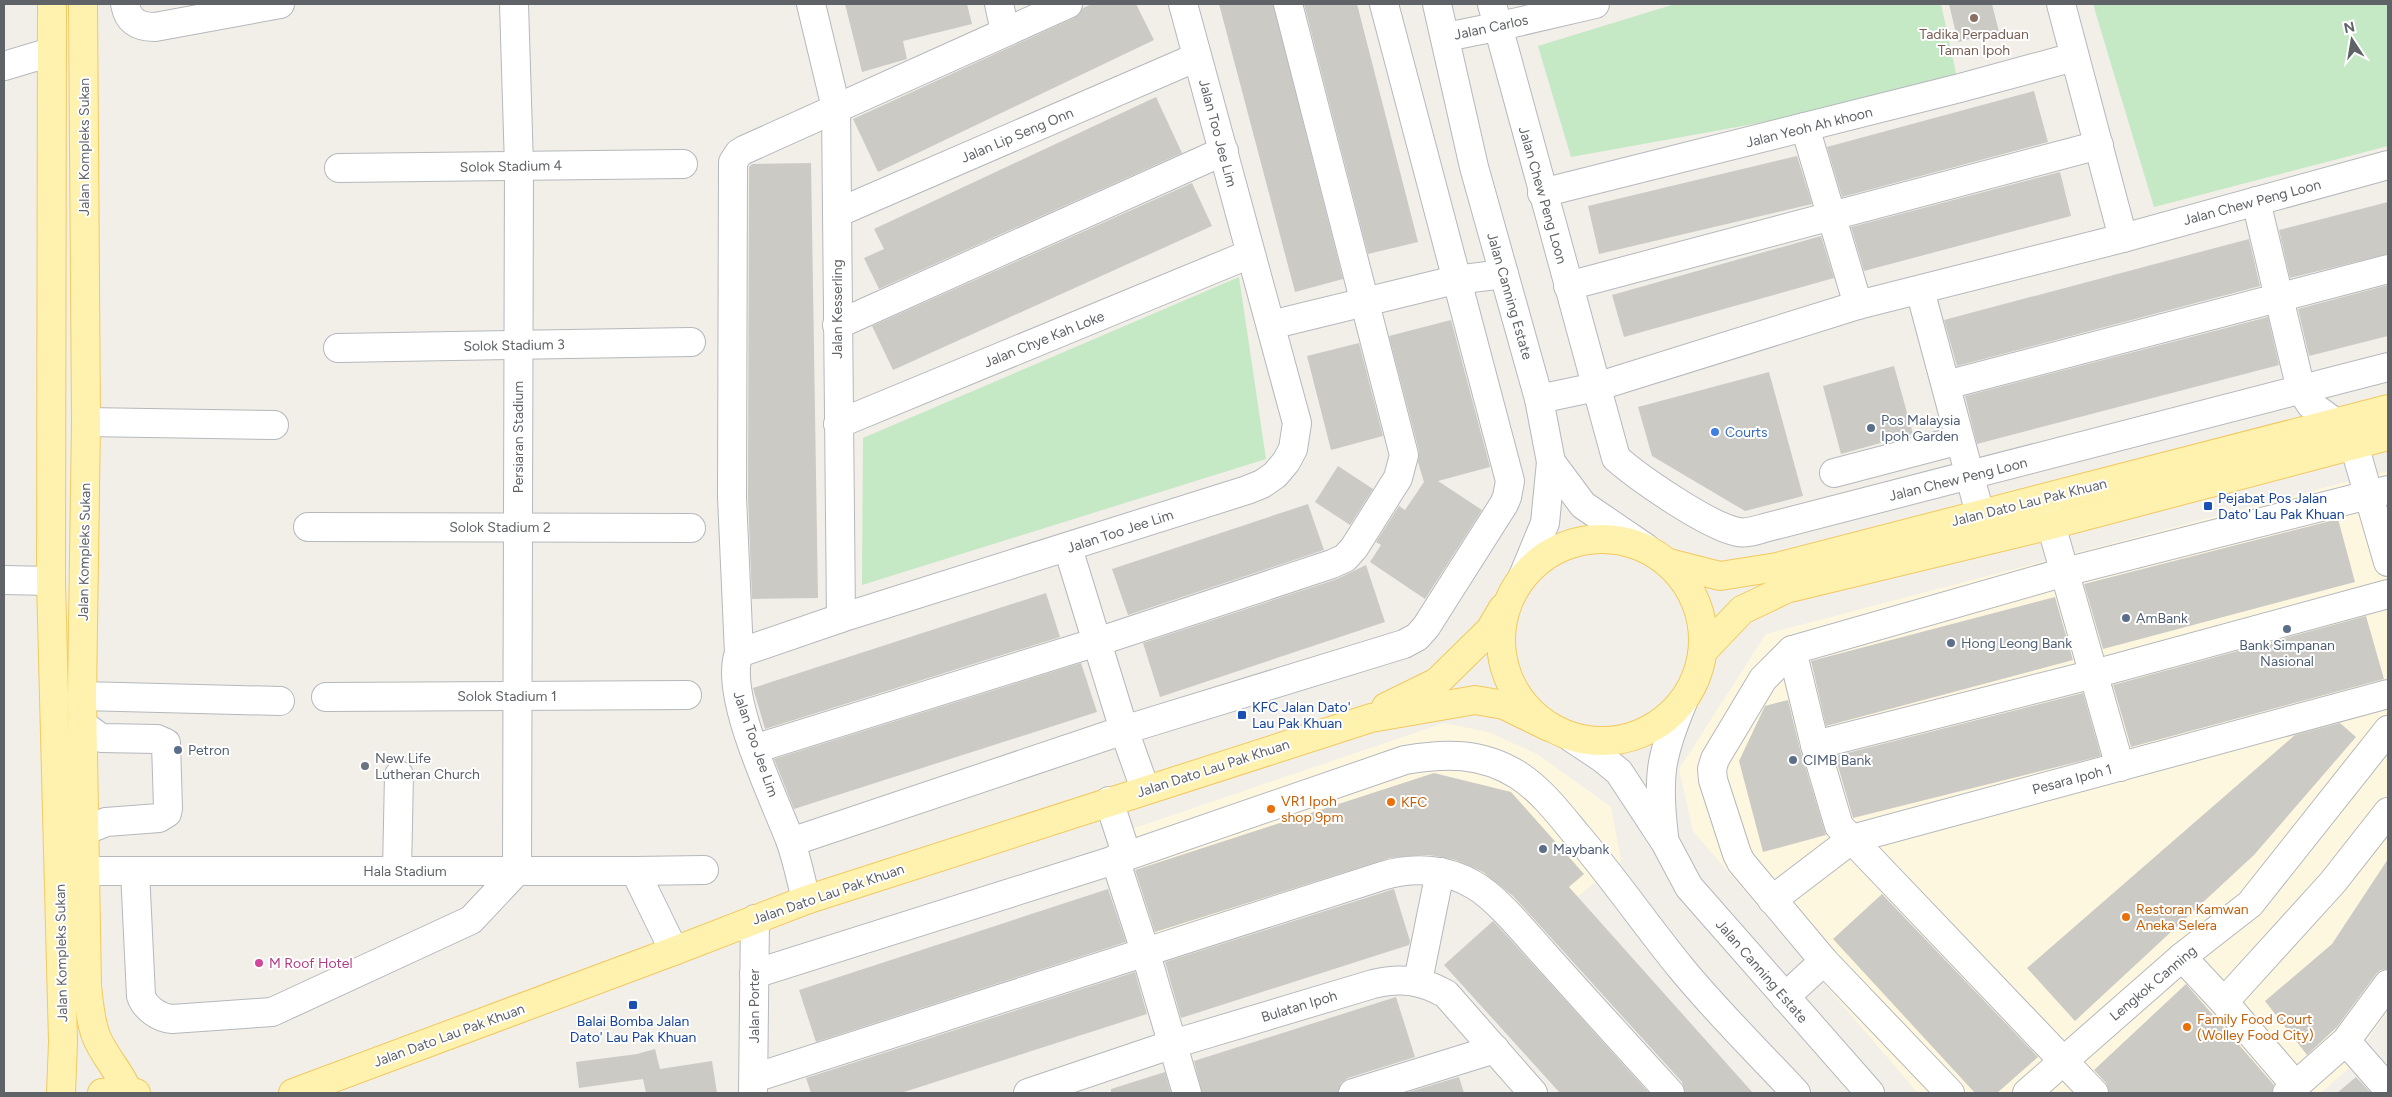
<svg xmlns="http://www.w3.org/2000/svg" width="2392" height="1097" viewBox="0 0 2392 1097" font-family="Figtree,sans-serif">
<rect width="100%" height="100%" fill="#f1efe8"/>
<!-- commercial -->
<g fill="#fef7e0">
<polygon points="2388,471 2388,1010 2348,1069 2321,1093 1918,1093 1693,831 1679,769 1766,634"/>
<polygon points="1444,723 1488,732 1537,754 1611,807 1621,861 1529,936 1415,863 1145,948 1108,837"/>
</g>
<!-- green -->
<g fill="#c5e8c5">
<polygon points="1675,4 1941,4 1959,87 1571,157 1538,46"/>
<polygon points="2093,4 2388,4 2388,146 2154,207"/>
<polygon points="1239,277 1266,459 862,585 863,438"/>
</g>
<!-- building -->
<g fill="#cccac5">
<polygon points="845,4 967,4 972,24 903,41 907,59 862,72"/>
<polygon points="1092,4 1136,4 1154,40 878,172 853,119 1074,18 1083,8"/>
<polygon points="1219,4 1273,4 1343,279 1295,292"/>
<polygon points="1304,4 1357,4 1418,242 1368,254"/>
<polygon points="1949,4 1992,4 1999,32 1958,42"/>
<polygon points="2034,91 2048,142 1842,197 1827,147"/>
<polygon points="1156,97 1182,153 879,289 864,258 884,249 874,229"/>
<polygon points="1797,156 1812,204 1599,254 1588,206"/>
<polygon points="811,163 818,598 752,599 748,497 749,167 752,164"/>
<polygon points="2060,172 2071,216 1864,271 1851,227"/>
<polygon points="1192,183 1212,226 893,370 872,326"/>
<polygon points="2388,202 2388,254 2290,278 2279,230"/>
<polygon points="1821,236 1834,278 1624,337 1612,295"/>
<polygon points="2249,239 2260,286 1957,366 1944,320"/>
<polygon points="2388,285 2388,336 2309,356 2298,309"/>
<polygon points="2268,317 2279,365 1977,444 1965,396"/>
<polygon points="1451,320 1490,467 1438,481 1482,510 1425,599 1370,562 1381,545 1376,542 1399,506 1405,510 1424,482 1418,462 1419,451 1389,336"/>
<polygon points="1359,343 1383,436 1331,450 1307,356"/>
<polygon points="1894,366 1913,434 1841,454 1823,386"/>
<polygon points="1769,372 1803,496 1745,511 1652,456 1638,407"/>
<polygon points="1338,466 1373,489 1350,525 1315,502"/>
<polygon points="1308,504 1324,550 1128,615 1112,569"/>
<polygon points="2338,519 2355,582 2103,649 2084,584"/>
<polygon points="1366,565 1385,622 1160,697 1143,643 1337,579"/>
<polygon points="1046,593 1060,637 765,729 753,688"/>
<polygon points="2055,597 2073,660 1826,726 1811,661"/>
<polygon points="2366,616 2384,679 2131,747 2113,685"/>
<polygon points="1081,663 1097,712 794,809 774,759"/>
<polygon points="2083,693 2101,756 1853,818 1835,756"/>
<polygon points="1788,700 1800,749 1826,835 1763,852 1739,761 1765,706"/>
<polygon points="2340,723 2356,737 2254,855 2075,1021 2027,968 2295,735"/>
<polygon points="1434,773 1511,792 1584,874 1569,887 1753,1093 1685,1093 1682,1082 1513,896 1483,872 1456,860 1429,855 1390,858 1155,932 1135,870"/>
<polygon points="2388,859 2388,969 2381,970 2376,974 2337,1027 2307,1055 2265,1001 2332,944"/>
<polygon points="1108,889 1126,942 816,1042 799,990"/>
<polygon points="1394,889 1410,941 1409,945 1181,1018 1165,962"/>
<polygon points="1882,894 2038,1057 1997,1093 1975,1093 1833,939"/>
<polygon points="1493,921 1508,937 1649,1093 1560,1093 1444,965"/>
<polygon points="1135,972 1147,1014 901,1093 811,1093 806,1078"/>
<polygon points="2186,984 2274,1085 2272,1093 2109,1093 2106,1083 2094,1070"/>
<polygon points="1396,997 1415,1057 1348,1078 1341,1083 1338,1093 1202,1093 1194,1061"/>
<polygon points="655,1049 660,1069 712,1061 717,1093 646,1093 643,1079 579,1088 576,1062 637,1054"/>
<polygon points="1165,1072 1171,1093 1111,1093 1111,1089"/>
<polygon points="1459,1077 1464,1093 1405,1093"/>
<polygon points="2356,1077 2371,1093 2337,1093"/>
</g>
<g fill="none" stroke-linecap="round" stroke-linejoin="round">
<defs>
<g id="minor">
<path d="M125,4C128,21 138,27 155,27L280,4"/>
<polyline points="811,4 836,108 841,618"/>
<polyline points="999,4 1005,31"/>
<polyline points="1437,4 1474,167 1539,399 1551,462 1583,505 1646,548"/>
<path d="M1492,4L1616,458C1640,479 1708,526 1738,532C1747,534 1760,529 1768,527L2388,367"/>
<polyline points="2061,4 2123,238"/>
<polyline points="1446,37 1496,27 1595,4"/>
<polyline points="4,66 51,52"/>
<polyline points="1805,127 1858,305"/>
<polyline points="339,168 683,164"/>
<polyline points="1542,193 1960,88 2074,57"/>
<polyline points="2256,201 2301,390 2311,405 2336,423"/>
<polyline points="837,213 1197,57"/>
<polyline points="1568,286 2099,145"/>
<polyline points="1920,290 1980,514 2035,507 2048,514 2120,767"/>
<polyline points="837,325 1224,151"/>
<polyline points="1271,325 1455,280 1504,274"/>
<polyline points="338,348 691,342"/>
<polyline points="1946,385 2388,269"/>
<polyline points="1539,399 1596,387 1858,305 2123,238 2388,165"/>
<polyline points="86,422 274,425"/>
<polyline points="838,424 1250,254"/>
<polyline points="2341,428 2350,431 2388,562"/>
<polyline points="1834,473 1960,440"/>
<polyline points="308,527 691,528"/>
<polyline points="1068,548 1124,730 1145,789"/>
<polyline points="1523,576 1545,523 1551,462"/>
<polyline points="4,580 51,581"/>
<polyline points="1792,650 1815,745 1839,826 2094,1093"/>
<polyline points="739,653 841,618 1247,490 1262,484 1275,475 1286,462 1293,449 1297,423 1183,4"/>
<polyline points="82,696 280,701"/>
<polyline points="326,697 687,695"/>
<polyline points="83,725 101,738 157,739 166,743 168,808 167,813 159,818 106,822 84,831"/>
<polyline points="1572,738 1602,758 1619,772 1665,842 1689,887 1870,1093"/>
<polyline points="1815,745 2094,674 2388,594"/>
<polyline points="754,749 1097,642 1332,564 1345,558 1354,548 1398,478 1404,455 1288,4"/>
<polyline points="1109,801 1127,856"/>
<path d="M1664,836C1657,778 1660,756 1683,702"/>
<polyline points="791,842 1124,730 1404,644 1417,637 1426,627 1504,504 1507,497 1510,481 1384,4"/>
<polyline points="1115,859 1145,951 1187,1093"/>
<polyline points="85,871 635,871 674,951"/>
<path d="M135,871L141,996C145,1008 159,1018 172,1019L272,1012L471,920L517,871L519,166L514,4"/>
<polyline points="397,871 399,775"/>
<polyline points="635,871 704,870"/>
<path d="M806,900C801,880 797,859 790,840C774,798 723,694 739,653L732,497L733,162L739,153L744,150L1068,4"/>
<polyline points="1772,900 1852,839 2388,694"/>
<polyline points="2182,957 2224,1002 2296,1086"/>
<path d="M754,974L1127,856L1405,760C1445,753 1481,752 1518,775C1541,790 1558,812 1576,834C1613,877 1645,924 1681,968C1716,1011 1758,1052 1796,1093"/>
<polyline points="1418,981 1440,872"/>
<polyline points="1785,997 1824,961"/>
<polyline points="2224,1002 2333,882 2388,812"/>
<polyline points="2346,1041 2388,1089"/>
<path d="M754,1078L1382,876C1412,867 1446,868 1474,885C1497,898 1526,934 1544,954C1586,1001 1628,1047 1670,1093"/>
<polyline points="753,1093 755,919"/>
<path d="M1028,1093L1173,1044L1373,984C1401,977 1421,980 1446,994L1533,1093"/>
<polyline points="1353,1093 1495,1049"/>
<polyline points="1950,1093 1824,961 1741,862 1737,854 1713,780 1712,769 1715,759 1763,679 1792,650 1796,649 2065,572 2388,490"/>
<polyline points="2027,1093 2182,957 2250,904 2388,730"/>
<polyline points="2287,1093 2346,1041 2388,984"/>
</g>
<g id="major">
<polyline points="52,4 51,581 63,1042 61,1093"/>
<path d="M83,4L86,422L82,696L87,986C89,1003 90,1020 96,1036C104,1056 120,1072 128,1091"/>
<circle cx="1602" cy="640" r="101"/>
<polyline points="1669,563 1720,576 1777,567 2388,409"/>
<polyline points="1704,650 1742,610 1786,589 2051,525 2388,436"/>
<polyline points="1386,707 1437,682 1490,630 1503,608"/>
<polyline points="102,1093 128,1091 136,1093"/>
<polyline points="293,1093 674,951 806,900 1371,718 1475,700 1504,705 1549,727"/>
</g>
</defs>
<!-- minor casing -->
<use href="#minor" stroke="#b5b8bc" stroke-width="30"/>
<!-- major casing -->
<use href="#major" stroke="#f2c960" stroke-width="30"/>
<!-- minor -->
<use href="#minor" stroke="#fff" stroke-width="28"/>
<!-- major -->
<use href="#major" stroke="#fff2af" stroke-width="28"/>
</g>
<!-- markers -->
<circle fill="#8d6e63" stroke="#fff" stroke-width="2" cx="1974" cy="18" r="5"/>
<g fill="#5c6f8a" stroke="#fff" stroke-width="2">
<circle cx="1871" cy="428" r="5"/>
<circle cx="2126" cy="618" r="5"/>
<circle cx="2287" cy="629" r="5"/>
<circle cx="1951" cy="643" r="5"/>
<circle cx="178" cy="750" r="5"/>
<circle cx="1793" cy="760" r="5"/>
<circle cx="1543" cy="849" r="5"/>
</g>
<circle fill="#3f7fe0" stroke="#fff" stroke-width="2" cx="1715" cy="432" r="5"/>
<g fill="#1a4fb4" stroke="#fff" stroke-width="2">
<rect x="2203" y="501" width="10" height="10" rx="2.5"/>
<rect x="1237" y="710" width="10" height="10" rx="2.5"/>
<rect x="628" y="1000" width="10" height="10" rx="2.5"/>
</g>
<circle fill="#6b7280" stroke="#fff" stroke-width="2" cx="365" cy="766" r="5"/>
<g fill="#e8710a" stroke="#fff" stroke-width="2">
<circle cx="1391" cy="802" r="5"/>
<circle cx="1271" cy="809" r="5"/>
<circle cx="2126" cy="917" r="5"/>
<circle cx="2187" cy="1027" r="5"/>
</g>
<circle fill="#d1479c" stroke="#fff" stroke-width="2" cx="259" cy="963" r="5"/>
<g text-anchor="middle" stroke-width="4" stroke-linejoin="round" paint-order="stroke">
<!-- street labels -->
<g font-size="14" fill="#5f6368" stroke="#fff">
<text transform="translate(1491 27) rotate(-12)" y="5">Jalan Carlos</text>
<text transform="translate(1809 127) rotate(-14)" y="5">Jalan Yeoh Ah khoon</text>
<text transform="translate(1218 133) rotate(75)" y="5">Jalan Too Jee Lim</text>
<text transform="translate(1017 135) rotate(-23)" y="5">Jalan Lip Seng Onn</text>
<text transform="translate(84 147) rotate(-90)" y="5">Jalan Kompleks Sukan</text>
<text transform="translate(511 166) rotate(-1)" y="5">Solok Stadium 4</text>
<text transform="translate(1543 195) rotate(74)" y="5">Jalan Chew Peng Loon</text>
<text transform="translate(2252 202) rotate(-15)" y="5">Jalan Chew Peng Loon</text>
<text transform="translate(1510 296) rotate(74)" y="5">Jalan Canning Estate</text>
<text transform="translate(837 309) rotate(-90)" y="5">Jalan Kesserling</text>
<text transform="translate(1044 339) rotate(-22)" y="5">Jalan Chye Kah Loke</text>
<text transform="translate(514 345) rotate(-1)" y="5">Solok Stadium 3</text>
<text transform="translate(518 437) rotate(-90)" y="5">Persiaran Stadium</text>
<text transform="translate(1958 479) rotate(-14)" y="5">Jalan Chew Peng Loon</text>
<text transform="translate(2029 502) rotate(-14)" y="5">Jalan Dato Lau Pak Khuan</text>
<text x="500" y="532">Solok Stadium 2</text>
<text transform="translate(1120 531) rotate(-18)" y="5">Jalan Too Jee Lim</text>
<text transform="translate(84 552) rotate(-89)" y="5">Jalan Kompleks Sukan</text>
<text x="507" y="701">Solok Stadium 1</text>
<text transform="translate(756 744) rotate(71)" y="5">Jalan Too Jee Lim</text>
<text transform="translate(1213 768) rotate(-18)" y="5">Jalan Dato Lau Pak Khuan</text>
<text transform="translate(2072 779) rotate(-15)" y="5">Pesara Ipoh 1</text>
<text x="405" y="876">Hala Stadium</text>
<text transform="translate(828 894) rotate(-19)" y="5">Jalan Dato Lau Pak Khuan</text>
<text transform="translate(61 953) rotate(-91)" y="5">Jalan Kompleks Sukan</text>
<text transform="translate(1762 971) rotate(49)" y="5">Jalan Canning Estate</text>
<text transform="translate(2153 983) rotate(-40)" y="5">Lengkok Canning</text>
<text transform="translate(754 1006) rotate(-90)" y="5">Jalan Porter</text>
<text transform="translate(1299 1006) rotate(-17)" y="5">Bulatan Ipoh</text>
<text transform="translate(449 1035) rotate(-20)" y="5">Jalan Dato Lau Pak Khuan</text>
</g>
<!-- education labels -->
<g font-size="14" fill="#785e54" stroke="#fff">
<text x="1974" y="39">Tadika Perpaduan<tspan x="1974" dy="16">Taman Ipoh</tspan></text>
</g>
<!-- service labels -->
<g font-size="14" fill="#4e5e75" stroke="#fff" text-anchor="start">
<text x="1881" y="425">Pos Malaysia<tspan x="1881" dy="16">Ipoh Garden</tspan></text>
<text x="2136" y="623">AmBank</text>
<text x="1961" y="648">Hong Leong Bank</text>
<text x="2287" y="650" text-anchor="middle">Bank Simpanan<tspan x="2287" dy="16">Nasional</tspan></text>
<text x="188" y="755">Petron</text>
<text x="1803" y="765">CIMB Bank</text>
<text x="1553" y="854">Maybank</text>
</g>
<!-- shop labels -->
<g font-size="14" fill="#366cbe" stroke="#fff" text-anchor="start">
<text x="1725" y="437">Courts</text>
</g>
<!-- transit labels -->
<g font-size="14" fill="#164399" stroke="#fff" text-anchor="start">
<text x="2218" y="503">Pejabat Pos Jalan<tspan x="2218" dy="16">Dato' Lau Pak Khuan</tspan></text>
<text x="1252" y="712">KFC Jalan Dato'<tspan x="1252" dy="16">Lau Pak Khuan</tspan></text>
<text x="633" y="1026" text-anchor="middle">Balai Bomba Jalan<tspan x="633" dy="16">Dato' Lau Pak Khuan</tspan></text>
</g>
<!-- worship labels -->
<g font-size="14" fill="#5b616d" stroke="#fff" text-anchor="start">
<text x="375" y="763">New Life<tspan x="375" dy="16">Lutheran Church</tspan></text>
</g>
<!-- food labels -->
<g font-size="14" fill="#c56008" stroke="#fff" text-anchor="start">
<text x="1281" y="806">VR1 Ipoh<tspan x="1281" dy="16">shop 9pm</tspan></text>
<text x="1401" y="807">KFC</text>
<text x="2136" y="914">Restoran Kamwan<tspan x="2136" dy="16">Aneka Selera</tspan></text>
<text x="2197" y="1024">Family Food Court<tspan x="2197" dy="16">(Wolley Food City)</tspan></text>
</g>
<!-- hotel labels -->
<g font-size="14" fill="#b23c85" stroke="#fff" text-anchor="start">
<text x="269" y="968">M Roof Hotel</text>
</g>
</g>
<!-- border -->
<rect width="2392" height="1097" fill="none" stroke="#5f6368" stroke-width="10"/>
<!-- north arrow -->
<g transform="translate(2352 40) rotate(348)" stroke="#ffffff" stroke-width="4" paint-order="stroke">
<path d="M0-4L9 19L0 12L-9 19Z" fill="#5f6368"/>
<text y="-8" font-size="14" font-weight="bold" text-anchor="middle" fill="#5f6368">N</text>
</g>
</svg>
